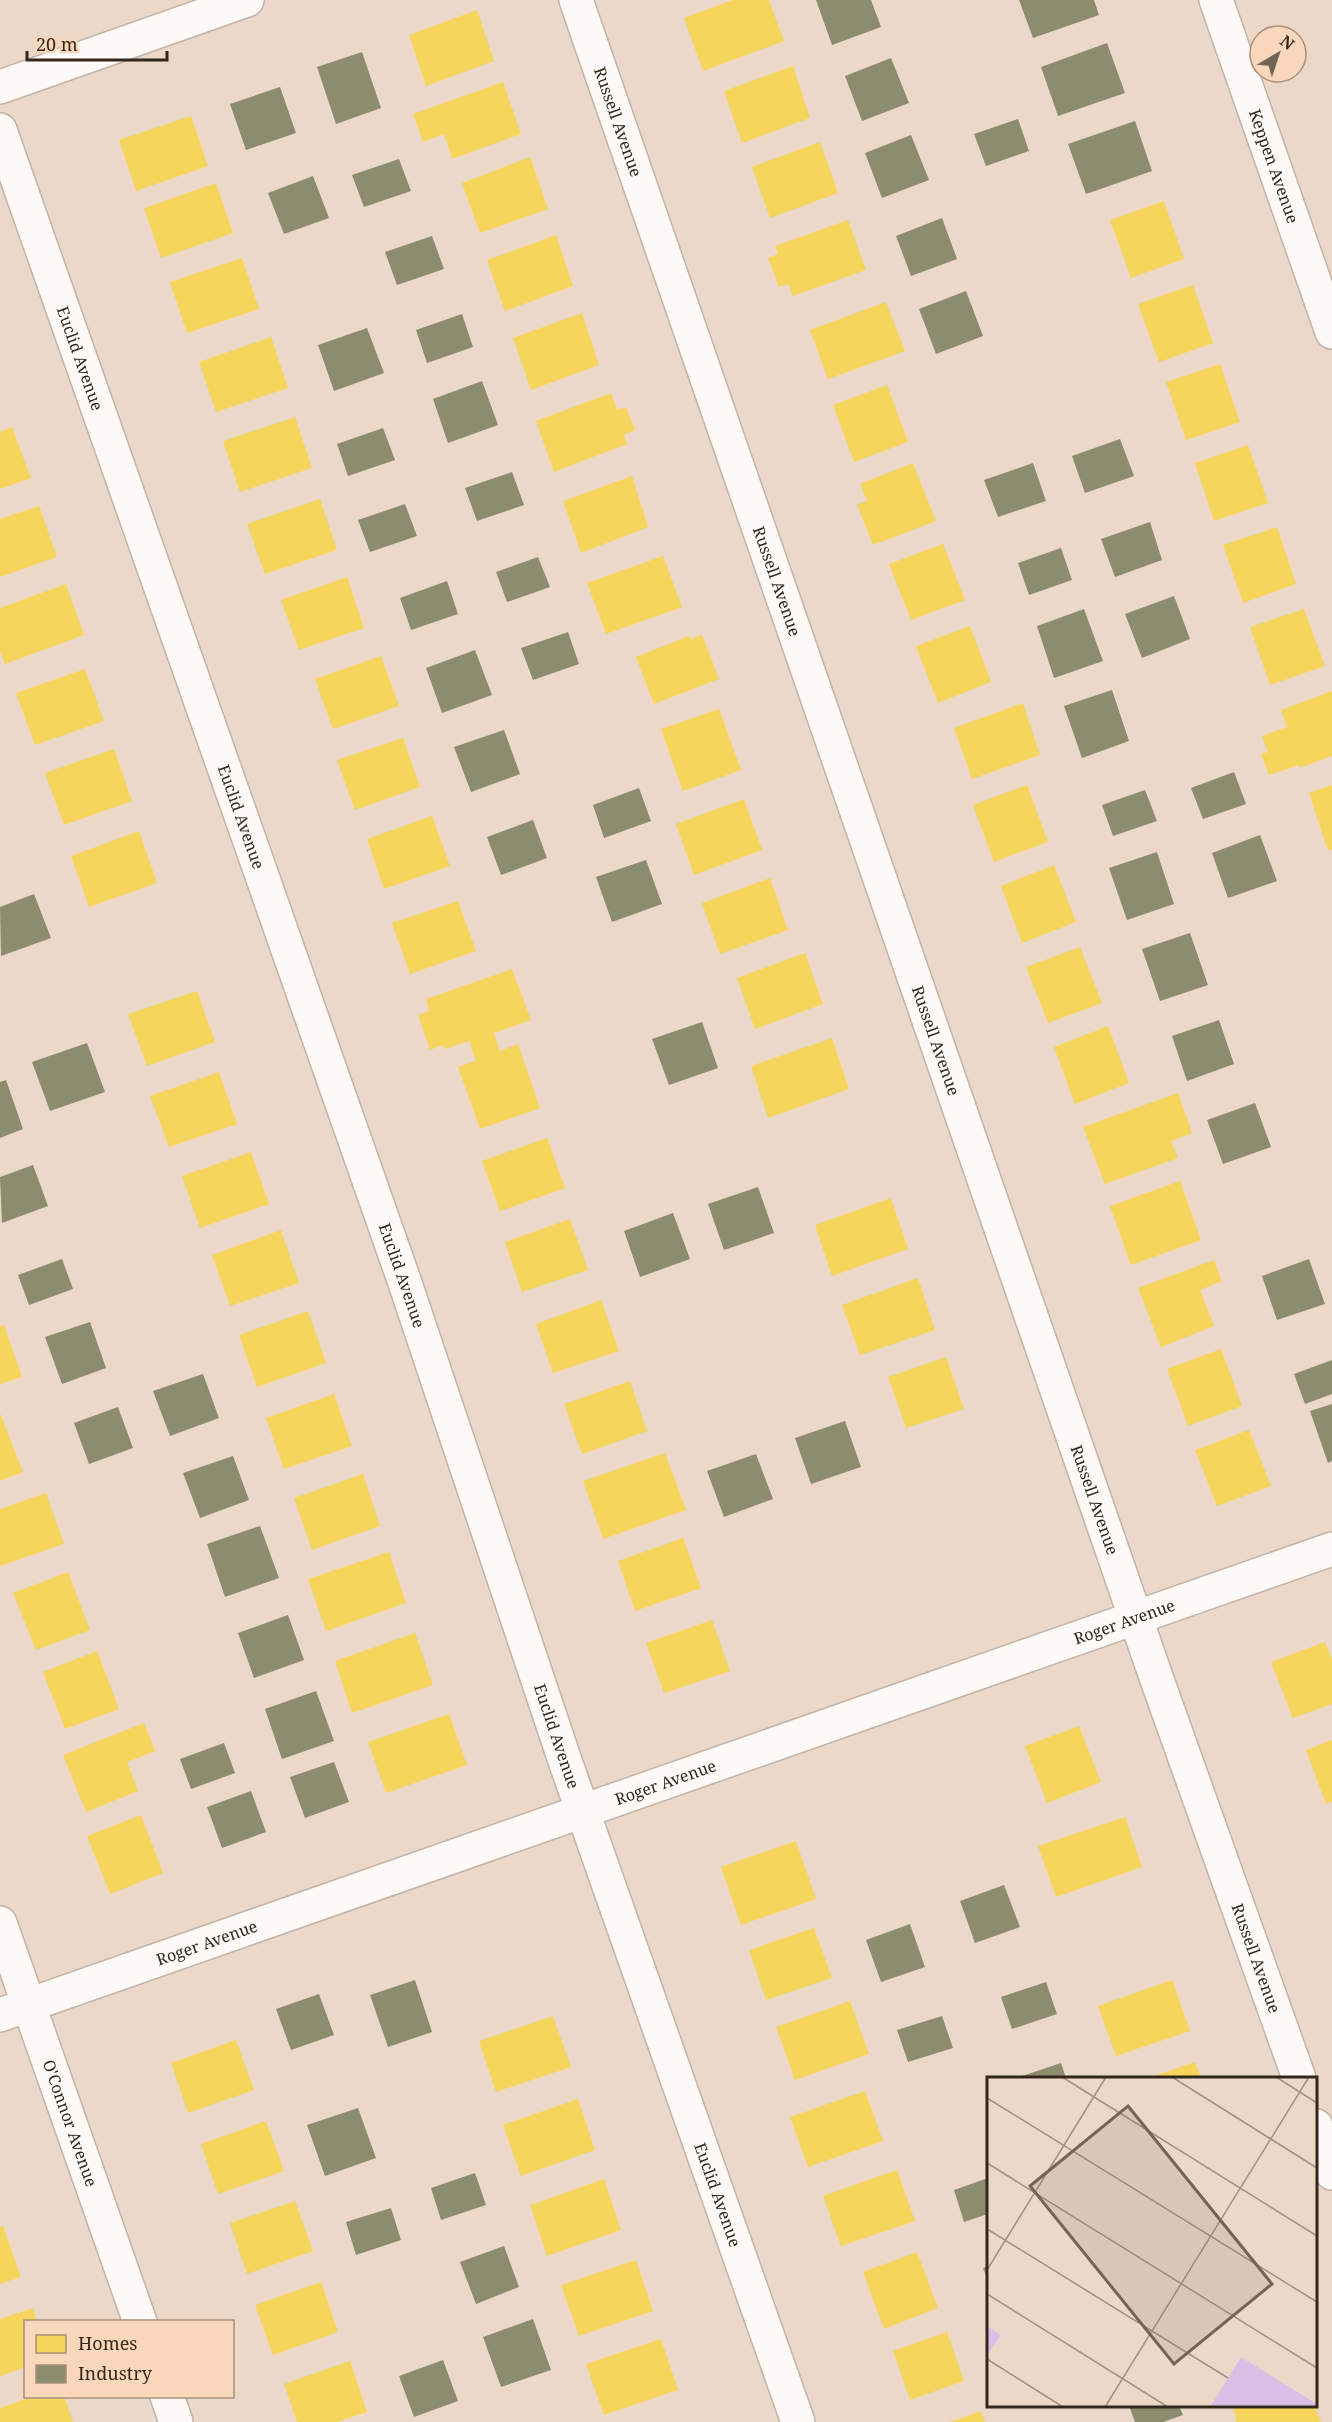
<svg xmlns="http://www.w3.org/2000/svg" width="1332" height="2422" viewBox="0 0 1332 2422" font-family="'Noto Serif',serif">
<rect width="100%" height="100%" fill="#ebd8c8"/>
<!-- homes -->
<g fill="#f6d55c">
<polygon points="733,0 769,0 784,41 703,71 684,18"/>
<polygon points="477,10 494,61 426,86 409,35"/>
<polygon points="793,66 810,118 742,143 724,91"/>
<polygon points="503,82 521,134 452,159 444,134 423,142 413,114"/>
<polygon points="191,116 208,166 136,191 119,140"/>
<polygon points="820,142 838,193 770,218 752,167"/>
<polygon points="530,157 548,209 480,233 462,183"/>
<polygon points="216,183 233,233 161,258 144,208"/>
<polygon points="1164,201 1184,259 1131,278 1110,220"/>
<polygon points="848,220 866,270 793,296 788,284 779,287 768,258 778,254 775,246"/>
<polygon points="556,235 573,286 505,311 487,260"/>
<polygon points="242,258 259,309 187,333 170,282"/>
<polygon points="1193,285 1213,343 1159,362 1138,304"/>
<polygon points="886,302 905,351 828,379 810,330"/>
<polygon points="582,313 599,365 531,390 513,338"/>
<polygon points="271,337 288,388 216,412 199,362"/>
<polygon points="1220,364 1240,422 1186,440 1166,382"/>
<polygon points="887,385 908,442 854,462 833,405"/>
<polygon points="611,393 617,410 626,407 635,430 624,435 627,444 554,472 536,421"/>
<polygon points="295,417 312,468 240,492 223,441"/>
<polygon points="12,427 31,478 0,489 0,432"/>
<polygon points="1248,445 1268,503 1214,521 1195,463"/>
<polygon points="913,463 936,521 873,545 857,505 867,501 860,484"/>
<polygon points="632,476 648,527 581,553 563,501"/>
<polygon points="320,499 337,550 265,574 247,524"/>
<polygon points="39,506 57,557 0,577 0,519"/>
<polygon points="1277,527 1296,584 1243,603 1223,545"/>
<polygon points="943,544 965,600 911,620 889,564"/>
<polygon points="663,556 682,607 606,634 587,583"/>
<polygon points="347,577 364,628 299,650 281,600"/>
<polygon points="66,584 84,635 5,664 0,651 0,608"/>
<polygon points="1304,609 1325,666 1270,685 1250,627"/>
<polygon points="970,626 991,682 938,703 916,646"/>
<polygon points="702,635 719,679 654,704 636,657 689,636 690,639"/>
<polygon points="381,656 399,706 333,729 315,679"/>
<polygon points="85,669 104,721 35,745 16,693"/>
<polygon points="1332,691 1332,756 1299,768 1299,765 1269,775 1261,754 1268,752 1262,736 1287,727 1281,710"/>
<polygon points="1023,703 1040,755 972,779 954,728"/>
<polygon points="719,709 741,770 683,791 661,729"/>
<polygon points="403,738 420,787 355,810 337,760"/>
<polygon points="114,749 132,801 64,825 45,773"/>
<polygon points="1027,785 1048,842 994,862 973,805"/>
<polygon points="1332,785 1332,849 1328,851 1309,793"/>
<polygon points="744,799 762,850 694,875 676,824"/>
<polygon points="432,816 450,866 384,889 367,839"/>
<polygon points="139,831 157,883 89,907 71,856"/>
<polygon points="1054,865 1076,922 1022,943 1001,886"/>
<polygon points="770,878 788,930 720,954 702,903"/>
<polygon points="458,901 476,951 410,974 392,923"/>
<polygon points="1080,947 1102,1003 1048,1023 1026,967"/>
<polygon points="805,953 823,1004 755,1029 737,978"/>
<polygon points="512,969 531,1020 494,1033 500,1051 518,1044 540,1108 480,1129 458,1067 476,1061 469,1041 445,1049 443,1045 430,1050 418,1015 429,1011 426,999"/>
<polygon points="197,991 215,1042 147,1066 128,1014"/>
<polygon points="1108,1026 1129,1083 1075,1104 1054,1047"/>
<polygon points="832,1038 849,1089 768,1118 751,1066"/>
<polygon points="219,1072 237,1124 169,1147 150,1096"/>
<polygon points="1178,1093 1192,1133 1171,1141 1178,1158 1105,1184 1083,1127"/>
<polygon points="547,1138 565,1188 500,1211 482,1161"/>
<polygon points="251,1152 269,1204 200,1228 182,1176"/>
<polygon points="1180,1181 1201,1240 1131,1265 1110,1206"/>
<polygon points="891,1198 908,1249 832,1276 815,1225"/>
<polygon points="570,1219 588,1270 522,1292 505,1242"/>
<polygon points="281,1230 299,1283 230,1306 212,1255"/>
<polygon points="1214,1260 1222,1281 1200,1290 1214,1326 1161,1347 1138,1288"/>
<polygon points="918,1278 935,1330 860,1355 842,1305"/>
<polygon points="601,1300 619,1351 553,1373 536,1324"/>
<polygon points="308,1311 326,1363 257,1387 239,1335"/>
<polygon points="4,1325 22,1377 0,1384 0,1327"/>
<polygon points="1221,1349 1242,1406 1188,1426 1167,1369"/>
<polygon points="946,1357 964,1409 906,1428 888,1377"/>
<polygon points="630,1381 647,1431 582,1454 564,1404"/>
<polygon points="334,1394 352,1446 284,1469 266,1418"/>
<polygon points="0,1413 23,1472 0,1481"/>
<polygon points="1249,1430 1271,1486 1217,1506 1195,1450"/>
<polygon points="665,1453 686,1510 603,1539 583,1481"/>
<polygon points="363,1474 380,1526 312,1550 294,1498"/>
<polygon points="46,1493 64,1544 0,1566 0,1509"/>
<polygon points="683,1538 701,1588 635,1611 618,1561"/>
<polygon points="389,1552 406,1603 326,1631 308,1579"/>
<polygon points="68,1572 90,1630 36,1650 13,1593"/>
<polygon points="712,1620 730,1671 664,1693 646,1643"/>
<polygon points="415,1633 433,1685 352,1713 335,1661"/>
<polygon points="1325,1642 1332,1660 1332,1704 1293,1718 1271,1662"/>
<polygon points="97,1651 119,1709 65,1729 43,1672"/>
<polygon points="449,1714 467,1765 386,1793 368,1742"/>
<polygon points="144,1723 155,1751 127,1762 138,1791 86,1812 63,1755"/>
<polygon points="1079,1726 1101,1782 1047,1803 1025,1746"/>
<polygon points="1332,1740 1332,1802 1326,1804 1306,1750"/>
<polygon points="141,1815 163,1873 110,1894 87,1836"/>
<polygon points="1125,1817 1142,1867 1056,1897 1038,1846"/>
<polygon points="796,1841 816,1899 741,1925 721,1867"/>
<polygon points="814,1928 832,1978 766,2000 749,1950"/>
<polygon points="1172,1980 1190,2031 1116,2056 1098,2006"/>
<polygon points="850,2001 869,2054 795,2080 776,2027"/>
<polygon points="553,2016 571,2067 496,2092 479,2041"/>
<polygon points="236,2040 254,2090 188,2113 171,2063"/>
<polygon points="1195,2062 1201,2078 1148,2078"/>
<polygon points="865,2091 883,2141 808,2167 790,2117"/>
<polygon points="578,2099 595,2150 521,2176 503,2125"/>
<polygon points="266,2121 284,2171 218,2194 201,2144"/>
<polygon points="897,2170 915,2221 841,2246 823,2196"/>
<polygon points="604,2179 621,2230 547,2256 530,2205"/>
<polygon points="295,2201 313,2251 247,2274 230,2223"/>
<polygon points="3,2226 21,2277 0,2284 0,2227"/>
<polygon points="917,2252 938,2308 884,2329 863,2272"/>
<polygon points="636,2260 653,2311 579,2336 561,2285"/>
<polygon points="321,2282 338,2332 273,2355 255,2305"/>
<polygon points="33,2308 37,2322 26,2322 26,2367 0,2376 0,2319"/>
<polygon points="947,2332 964,2381 910,2400 893,2351"/>
<polygon points="661,2339 678,2390 604,2415 586,2364"/>
<polygon points="350,2361 367,2412 337,2422 297,2422 284,2384"/>
<polygon points="34,2396 64,2396 73,2422 0,2422 0,2408"/>
<polygon points="1243,2406 1315,2406 1321,2422 1237,2422 1233,2409"/>
<polygon points="981,2411 985,2422 950,2422"/>
</g>
<!-- industry -->
<g fill="#8c8c6e">
<polygon points="816,0 871,0 881,27 832,45"/>
<polygon points="1019,0 1094,0 1099,15 1033,38"/>
<polygon points="1107,43 1125,93 1058,116 1041,67"/>
<polygon points="362,52 381,108 336,124 317,67"/>
<polygon points="891,58 909,103 862,121 845,76"/>
<polygon points="280,87 296,133 246,150 230,104"/>
<polygon points="1018,119 1029,151 986,166 974,134"/>
<polygon points="1135,121 1152,171 1086,194 1068,144"/>
<polygon points="911,135 929,180 882,198 865,153"/>
<polygon points="399,159 411,191 364,207 352,175"/>
<polygon points="313,176 329,218 284,234 268,193"/>
<polygon points="942,218 957,259 911,276 896,236"/>
<polygon points="432,236 444,269 397,285 385,252"/>
<polygon points="966,291 983,336 936,354 919,309"/>
<polygon points="462,314 473,347 427,363 416,330"/>
<polygon points="367,328 384,373 334,391 318,345"/>
<polygon points="482,381 498,425 448,443 433,399"/>
<polygon points="383,428 395,460 348,476 337,444"/>
<polygon points="1120,439 1134,476 1085,493 1072,456"/>
<polygon points="1033,463 1046,501 998,517 984,480"/>
<polygon points="512,472 524,505 477,521 465,488"/>
<polygon points="405,504 417,536 370,552 358,520"/>
<polygon points="1150,522 1162,560 1115,577 1101,539"/>
<polygon points="1061,548 1072,580 1029,595 1018,563"/>
<polygon points="538,557 550,587 507,602 496,572"/>
<polygon points="447,581 458,614 411,630 400,598"/>
<polygon points="1174,596 1190,639 1142,658 1125,614"/>
<polygon points="1084,609 1103,661 1054,678 1037,626"/>
<polygon points="568,632 579,664 533,680 521,648"/>
<polygon points="475,650 492,695 442,713 426,668"/>
<polygon points="1112,690 1129,741 1082,758 1064,706"/>
<polygon points="504,730 520,774 471,792 454,747"/>
<polygon points="1234,772 1246,804 1203,819 1191,788"/>
<polygon points="639,788 651,821 604,838 593,805"/>
<polygon points="1145,790 1157,821 1113,836 1102,805"/>
<polygon points="533,820 547,858 501,875 487,837"/>
<polygon points="1260,835 1277,881 1228,898 1212,853"/>
<polygon points="1157,852 1174,904 1127,920 1109,868"/>
<polygon points="646,860 662,904 612,922 596,877"/>
<polygon points="34,894 51,938 1,956 0,907"/>
<polygon points="1190,933 1208,985 1160,1001 1142,949"/>
<polygon points="1219,1020 1234,1064 1187,1081 1172,1036"/>
<polygon points="702,1022 718,1068 669,1085 652,1039"/>
<polygon points="87,1043 105,1092 50,1111 32,1062"/>
<polygon points="6,1080 23,1129 0,1138 0,1082"/>
<polygon points="1255,1103 1271,1147 1223,1164 1207,1120"/>
<polygon points="33,1165 48,1206 2,1223 0,1177"/>
<polygon points="758,1187 774,1233 724,1250 708,1204"/>
<polygon points="673,1213 690,1259 640,1277 624,1231"/>
<polygon points="62,1259 73,1289 29,1305 18,1275"/>
<polygon points="1309,1259 1325,1304 1277,1320 1262,1276"/>
<polygon points="90,1322 106,1368 62,1384 45,1337"/>
<polygon points="1332,1360 1332,1394 1305,1404 1294,1374"/>
<polygon points="203,1374 219,1418 170,1436 153,1391"/>
<polygon points="1332,1404 1332,1461 1328,1463 1310,1411"/>
<polygon points="118,1407 133,1448 89,1464 74,1423"/>
<polygon points="845,1421 861,1467 811,1484 795,1438"/>
<polygon points="756,1454 773,1499 724,1517 707,1471"/>
<polygon points="233,1456 249,1500 200,1518 183,1473"/>
<polygon points="260,1526 279,1578 225,1597 207,1544"/>
<polygon points="288,1615 304,1660 254,1678 238,1633"/>
<polygon points="316,1691 334,1741 282,1759 265,1709"/>
<polygon points="224,1743 235,1773 191,1789 180,1759"/>
<polygon points="334,1762 349,1802 305,1818 290,1777"/>
<polygon points="251,1791 266,1832 222,1848 207,1807"/>
<polygon points="1004,1885 1020,1927 975,1943 960,1901"/>
<polygon points="910,1924 925,1967 881,1982 866,1940"/>
<polygon points="415,1980 432,2032 388,2047 370,1995"/>
<polygon points="1046,1982 1057,2014 1012,2029 1001,1997"/>
<polygon points="319,1994 334,2035 291,2050 276,2009"/>
<polygon points="942,2016 953,2048 908,2062 897,2030"/>
<polygon points="1061,2063 1066,2078 1016,2078"/>
<polygon points="358,2108 376,2158 325,2176 307,2125"/>
<polygon points="475,2173 486,2205 441,2220 431,2188"/>
<polygon points="988,2178 988,2214 964,2222 954,2190"/>
<polygon points="391,2208 401,2240 356,2255 346,2222"/>
<polygon points="504,2246 519,2287 476,2304 460,2262"/>
<polygon points="988,2266 988,2281 983,2268"/>
<polygon points="533,2319 551,2370 501,2387 483,2337"/>
<polygon points="443,2360 458,2401 414,2417 399,2376"/>
<polygon points="1129,2406 1179,2406 1183,2415 1163,2422 1135,2422"/>
</g>
<g fill="none" stroke-linecap="round" stroke-linejoin="round">
<defs>
<g id="minor">
<path id="s1" d="M576,0L1155,1674L1299,2078"/>
<path id="s2" d="M1216,0L1332,332"/>
<polyline points="0,87 247,0"/>
<path id="s3" d="M0,130L405,1283L565,1761L798,2422"/>
<path id="s4" d="M0,1923L140,2322"/>
<path id="s5" d="M0,2015L1332,1549"/>
<polyline points="1316,2126 1332,2173"/>
<polyline points="167,2396 176,2422"/>
</g>
</defs>
<!-- minor casing -->
<use href="#minor" stroke="#c2b3a7" stroke-width="36"/>
<!-- minor -->
<use href="#minor" stroke="#fcf9f7" stroke-width="33"/>
</g>
<g text-anchor="middle" stroke-width="6" stroke-linejoin="round" paint-order="stroke">
<!-- street labels -->
<g font-size="16" fill="#33261b" stroke="#f9d7ba">
<text dy="6" stroke="none"><textPath href="#s1" startOffset="129">Russell Avenue</textPath></text>
<text dy="6" stroke="none"><textPath href="#s2" startOffset="176">Keppen Avenue</textPath></text>
<text dy="6" stroke="none"><textPath href="#s3" startOffset="242">Euclid Avenue</textPath></text>
<text dy="6" stroke="none"><textPath href="#s1" startOffset="615">Russell Avenue</textPath></text>
<text dy="6" stroke="none"><textPath href="#s3" startOffset="728">Euclid Avenue</textPath></text>
<text dy="6" stroke="none"><textPath href="#s1" startOffset="1101">Russell Avenue</textPath></text>
<text dy="6" stroke="none"><textPath href="#s3" startOffset="1214">Euclid Avenue</textPath></text>
<text dy="6" stroke="none"><textPath href="#s1" startOffset="1587">Russell Avenue</textPath></text>
<text dy="6" stroke="none"><textPath href="#s5" startOffset="1191">Roger Avenue</textPath></text>
<text dy="6" stroke="none"><textPath href="#s3" startOffset="1700">Euclid Avenue</textPath></text>
<text dy="6" stroke="none"><textPath href="#s5" startOffset="705">Roger Avenue</textPath></text>
<text dy="6" stroke="none"><textPath href="#s5" startOffset="219">Roger Avenue</textPath></text>
<text dy="6" stroke="none"><textPath href="#s1" startOffset="2073">Russell Avenue</textPath></text>
<text dy="6" stroke="none"><textPath href="#s4" startOffset="212">O'Connor Avenue</textPath></text>
<text dy="6" stroke="none"><textPath href="#s3" startOffset="2186">Euclid Avenue</textPath></text>
</g>
</g>
<!-- overview -->
<g transform="translate(987 2077)">
<rect width="330" height="330" fill="#ebd8c8"/>
<path d="M0,249L14,258L1,277L0,276ZM254,280L330,327V330H223Z" fill="#dac0e6"/>
<path fill="none" stroke="#a19183" stroke-width="1.5" d="M75,0L330,159M185,0L330,91M289,0L330,26M0,21L330,225M0,86L330,291M0,152L241,301M0,193L119,0M0,217L181,330M0,282L76,330M118,330L322,0"/>
<path fill="#736458" fill-opacity="0.15" stroke="#736458" stroke-width="3" d="M141,29L285,207L187,287L43,109Z"/>
<rect width="330" height="330" fill="none" stroke="#33261b" stroke-width="3"/>
</g>
<!-- legend -->
<rect x="24" y="2320" width="210" height="78" fill="#f9d7ba" stroke="#aa907a" stroke-width="1.5"/>
<rect x="36" y="2335" width="30" height="18" fill="#f6d55c" stroke="#aa907a" stroke-width="1.5"/>
<text x="78" y="2350" font-size="18" fill="#33261b">Homes</text>
<rect x="36" y="2365" width="30" height="18" fill="#8c8c6e" stroke="#aa907a" stroke-width="1.5"/>
<text x="78" y="2380" font-size="18" fill="#33261b">Industry</text>
<!-- north arrow -->
<g transform="translate(1278 54) rotate(39)"><circle r="28" fill="#f9d7ba" stroke="#aa907a" stroke-width="1.5"/>
<path d="M0-4.5L10 22L0 15L-10 22Z" fill="#736458"/>
<text y="-9" font-size="16" font-weight="bold" text-anchor="middle" fill="#33261b">N</text>
</g>
<!-- scale -->
<path d="M27 51v9h140v-9" fill="none" stroke="#33261b" stroke-width="3"/>
<text x="36" y="51" font-size="18" fill="#33261b" stroke="#f9d7ba" stroke-width="4.5" paint-order="stroke">20 m</text>
</svg>
